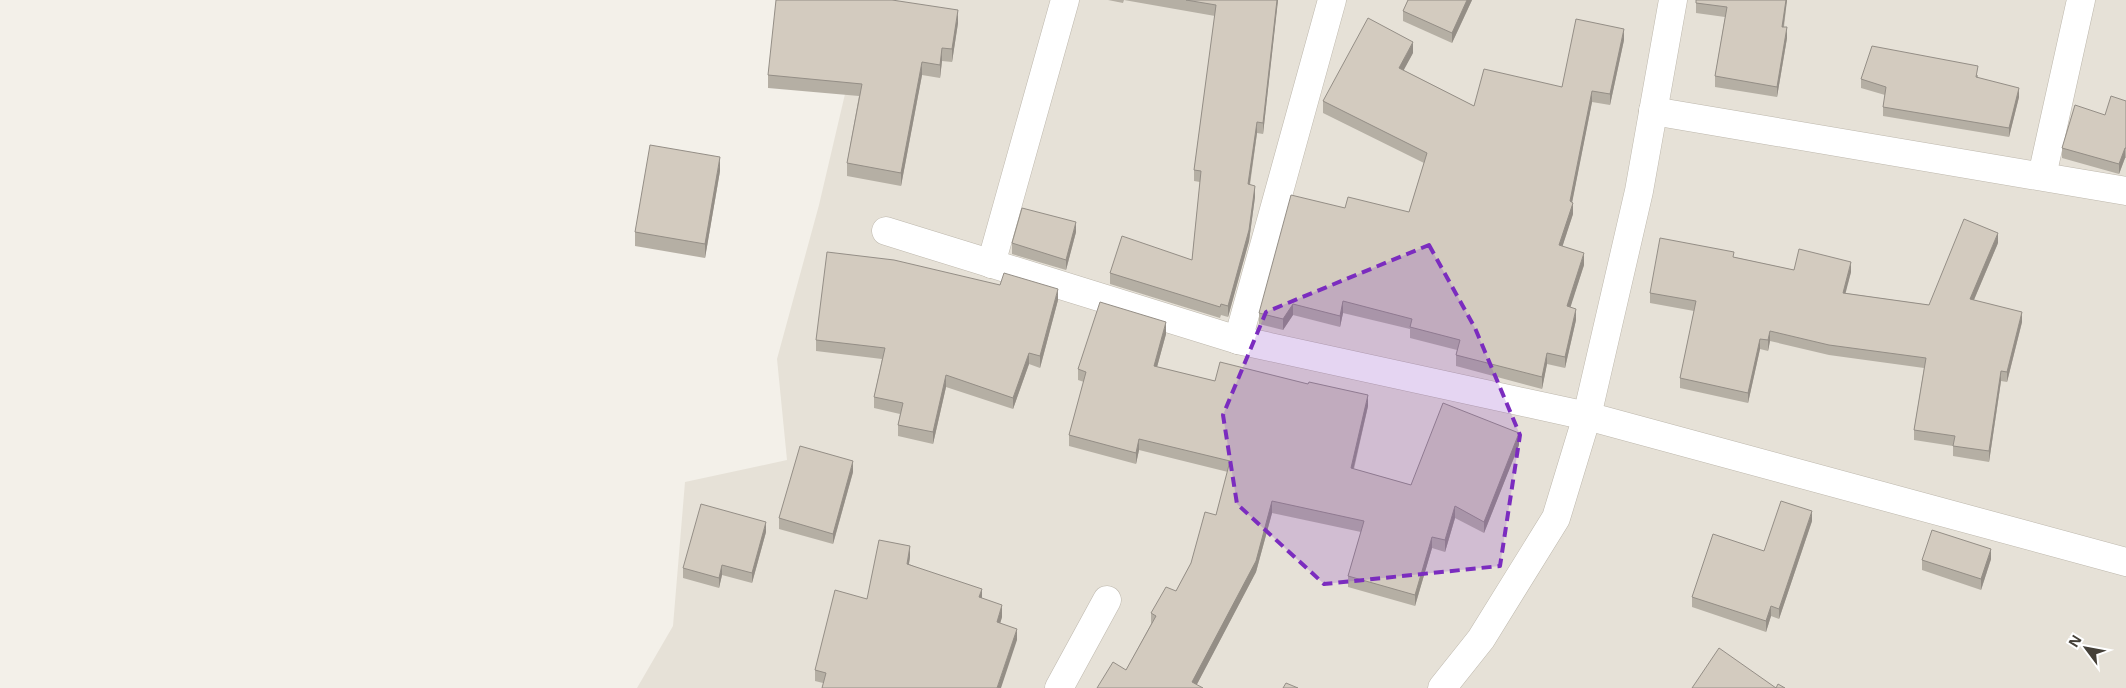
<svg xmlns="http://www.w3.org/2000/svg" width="2126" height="688" viewBox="0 0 2126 688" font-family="'Open Sans',sans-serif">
<rect width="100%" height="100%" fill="#f3f0e9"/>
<!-- residential -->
<polygon fill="#e6e1d7" points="867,0 2126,0 2126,688 637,688 673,626 685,482 787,460 777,359 819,205"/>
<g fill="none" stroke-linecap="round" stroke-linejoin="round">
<defs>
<g id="minor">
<polyline points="1653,111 2126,191"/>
<polyline points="2042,176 2081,0"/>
<polyline points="886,231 1238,340 1587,416 2126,562"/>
<polyline points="991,264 1065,0"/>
<polyline points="1238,340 1332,0"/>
<polyline points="1059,688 1107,600"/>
<polyline points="1442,688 1481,639 1556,518 1587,416 1639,191 1673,0"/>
</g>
</defs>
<!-- minor casing -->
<use href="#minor" stroke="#bdb7ac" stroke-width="29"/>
<!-- minor -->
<use href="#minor" stroke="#fff" stroke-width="28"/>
</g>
<!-- wall -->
<g fill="#b5afa4">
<polygon points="1108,0 1278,0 1263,134 1257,133 1250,185 1255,197 1249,241 1228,317 1221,315 1220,318 1110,284 1110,273 1192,260 1200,182 1194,181 1194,170 1215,16 1124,0 1123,3"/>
<polygon points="1408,0 1472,0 1452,43 1403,21 1403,11"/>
<polygon points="1787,0 1784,27 1787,38 1777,97 1715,87 1715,76 1725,17 1696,13 1696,3"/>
<polygon points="958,23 952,62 942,61 940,78 922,75 901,186 847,176 847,163 859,96 768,88 768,75"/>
<polygon points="1624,40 1610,105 1592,102 1572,202 1573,214 1562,247 1584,265 1570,307 1576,320 1565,368 1547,364 1542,389 1456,366 1456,355 1457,350 1410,338 1410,329 1343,313 1340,327 1293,315 1283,330 1259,324 1259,313 1345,208 1409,212 1424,163 1323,113 1323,101 1413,53 1403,70 1474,106 1562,87"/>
<polygon points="1978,75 1978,78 2019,97 2009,137 1883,116 1883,107 1885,95 1861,88 1861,79"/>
<polygon points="2126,101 2126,158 2125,158 2119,174 2062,158 2062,148 2105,115"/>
<polygon points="720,171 705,258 635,246 635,232"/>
<polygon points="1076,232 1066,270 1012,254 1012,243"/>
<polygon points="1998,243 1974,300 2022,322 2007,382 2001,381 1989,462 1953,456 1953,446 1914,440 1914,430 1924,368 1829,355 1770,341 1768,351 1760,349 1748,403 1680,388 1680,378 1694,311 1650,303 1650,293 1734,257 1794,270 1851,272 1845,293 1929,305"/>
<polygon points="1058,300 1040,368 1029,364 1013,409 946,387 933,444 898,436 898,425 900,414 874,408 874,397 882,359 816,351 816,340"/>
<polygon points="1166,334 1157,367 1215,381 1368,406 1354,469 1411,485 1519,445 1484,533 1455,518 1445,552 1432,548 1415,606 1348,587 1348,576 1361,532 1272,513 1256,572 1197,684 1126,670 1151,624 1151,613 1176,591 1191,563 1216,515 1228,472 1139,450 1136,464 1069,446 1069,435 1084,382 1078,380 1078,369"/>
<polygon points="853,472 833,544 779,529 779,518"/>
<polygon points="1812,521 1779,619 1771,616 1766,632 1692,607 1692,597"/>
<polygon points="766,532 752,583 722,575 719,588 683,578 683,568"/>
<polygon points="910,557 909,564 982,598 1002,617 1000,623 1017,640 823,683 815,681 815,670 867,599"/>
<polygon points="1991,559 1981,590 1922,570 1922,560"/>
</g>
<!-- shaded-wall -->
<g fill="#948e86">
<polygon points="1277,0 1278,0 1263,134 1263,123"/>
<polygon points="1467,0 1472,0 1452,43 1452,33"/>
<polygon points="1786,0 1787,0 1782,37 1782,27"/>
<polygon points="958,10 958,23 952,62 952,49"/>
<polygon points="1787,27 1787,38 1777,97 1777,87"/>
<polygon points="1624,29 1624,40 1610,105 1610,94"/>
<polygon points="1413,42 1413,53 1399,79 1399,68"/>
<polygon points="942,48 942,61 940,78 940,65"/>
<polygon points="922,62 922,75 901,186 901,173"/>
<polygon points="2019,88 2019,97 2009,137 2009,128"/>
<polygon points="1592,91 1592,102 1570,213 1570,201"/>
<polygon points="1257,122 1257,133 1248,195 1248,184"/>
<polygon points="2125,148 2125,158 2119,174 2119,164"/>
<polygon points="720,157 720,171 705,258 705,244"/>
<polygon points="1255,186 1255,197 1249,241 1228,317 1228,306"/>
<polygon points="1573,203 1573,214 1559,257 1559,245"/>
<polygon points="1076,222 1076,232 1066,270 1066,260"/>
<polygon points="1998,233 1998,243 1970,309 1970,299"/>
<polygon points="1584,253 1584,265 1567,318 1567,306"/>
<polygon points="1851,262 1851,272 1843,303 1843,293"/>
<polygon points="1058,289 1058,300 1040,368 1040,356"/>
<polygon points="1343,301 1343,313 1340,327 1340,316"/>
<polygon points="1293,304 1293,315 1283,330 1283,319"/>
<polygon points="1576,309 1576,320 1565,368 1565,357"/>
<polygon points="2022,312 2022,322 2007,382 2007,372"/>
<polygon points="1166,322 1166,334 1154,378 1154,366"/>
<polygon points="1770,331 1770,341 1768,351 1768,340"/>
<polygon points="1760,339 1760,349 1748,403 1748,393"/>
<polygon points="1029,353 1029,364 1013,409 1013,398"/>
<polygon points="1547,353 1547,364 1542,389 1542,377"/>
<polygon points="2001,371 2001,381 1989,462 1989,451"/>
<polygon points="946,375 946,387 933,444 933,432"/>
<polygon points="1368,395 1368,406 1351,479 1351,468"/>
<polygon points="1519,433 1519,445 1484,533 1484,522"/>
<polygon points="1139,439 1139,450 1136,464 1136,453"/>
<polygon points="853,461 853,472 833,544 833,534"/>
<polygon points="1272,501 1272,513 1256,572 1195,688 1192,682"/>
<polygon points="1455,506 1455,518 1445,552 1445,540"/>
<polygon points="1812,511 1812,521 1779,619 1779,609"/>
<polygon points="766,522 766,532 752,583 752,573"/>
<polygon points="1432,537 1432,548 1415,606 1415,595"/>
<polygon points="910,546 910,557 907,575 907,564"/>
<polygon points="1991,549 1991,559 1981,590 1981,579"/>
<polygon points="722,565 722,575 719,588 719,578"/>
<polygon points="982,589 982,600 979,597"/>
<polygon points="1002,605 1002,617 997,634 997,622"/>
<polygon points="1771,606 1771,616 1766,632 1766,621"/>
<polygon points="1017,629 1017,640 1001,688 997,688"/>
</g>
<!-- building -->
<g fill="#d3cbbf" stroke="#948e86">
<polygon points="776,0 892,0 958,10 952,49 942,48 940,65 922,62 901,173 847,163 862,84 768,75"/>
<polygon points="1186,0 1277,0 1263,123 1257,122 1248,184 1255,186 1249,230 1228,306 1221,304 1220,307 1110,273 1122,236 1192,260 1201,171 1194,170 1216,5"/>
<polygon points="1408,0 1467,0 1452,33 1403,11"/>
<polygon points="1696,0 1786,0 1782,27 1787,27 1777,87 1715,76 1727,7 1696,3"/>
<polygon points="1368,18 1413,42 1399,68 1474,106 1484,69 1562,87 1576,19 1624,29 1610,94 1592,91 1570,201 1573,203 1559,245 1584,253 1567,306 1576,309 1565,357 1547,353 1542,377 1456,355 1460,340 1410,327 1412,319 1343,301 1340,316 1293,304 1283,319 1259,313 1291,195 1345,208 1348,197 1409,212 1427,153 1323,101"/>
<polygon points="1872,46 1978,66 1976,77 2019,88 2009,128 1883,107 1886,87 1861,79"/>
<polygon points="2111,96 2126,101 2126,148 2125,148 2119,164 2062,148 2075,105 2105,115"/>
<polygon points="650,145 720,157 705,244 635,232"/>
<polygon points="1022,208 1076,222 1066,260 1012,243"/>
<polygon points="1964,219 1998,233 1970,299 2022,312 2007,372 2001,371 1989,451 1953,446 1955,436 1914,430 1926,358 1829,345 1770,331 1768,340 1760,339 1748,393 1680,378 1696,301 1650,293 1660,238 1734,252 1733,257 1794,270 1799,249 1851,262 1843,293 1929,305"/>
<polygon points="827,252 894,260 1000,285 1004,273 1058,289 1040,356 1029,353 1013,398 946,375 933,432 898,425 903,403 874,397 885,348 816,340"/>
<polygon points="1100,302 1166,322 1154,366 1215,381 1220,362 1308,384 1309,382 1368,395 1351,468 1411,485 1443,403 1519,433 1484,522 1455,506 1445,540 1432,537 1415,595 1348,576 1364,521 1272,501 1256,561 1192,682 1203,688 1097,688 1113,662 1126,670 1156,616 1151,613 1166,587 1176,591 1191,563 1205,512 1216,515 1230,461 1139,439 1136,453 1069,435 1086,372 1078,369"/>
<polygon points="800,446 853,461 833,534 779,518"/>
<polygon points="1781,501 1812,511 1779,609 1771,606 1766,621 1692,597 1713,534 1764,551"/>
<polygon points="701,504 766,522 752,573 722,565 719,578 683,568"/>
<polygon points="1932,530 1991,549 1981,579 1922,560"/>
<polygon points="879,540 910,546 907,564 982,589 979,597 1002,605 997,622 1017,629 997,688 822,688 826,673 815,670 835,590 867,599"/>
<polygon points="1719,648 1776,688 1778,684 1785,688 1692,688"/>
<polygon points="1286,683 1298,688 1283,688"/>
</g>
<!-- marked area -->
<path fill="#7b2cbf" fill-opacity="0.2" stroke="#7b2cbf" stroke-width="4" stroke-dasharray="10 6" stroke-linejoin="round" d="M1429,245L1475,328L1520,435L1500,566L1324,584L1237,504L1223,415L1266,312Z"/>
<!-- north arrow -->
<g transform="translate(2086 648) rotate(302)" stroke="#ffffff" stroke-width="4" paint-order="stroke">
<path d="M0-4L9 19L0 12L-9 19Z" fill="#454038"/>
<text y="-8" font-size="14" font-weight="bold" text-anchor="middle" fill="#454038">N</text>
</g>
</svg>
